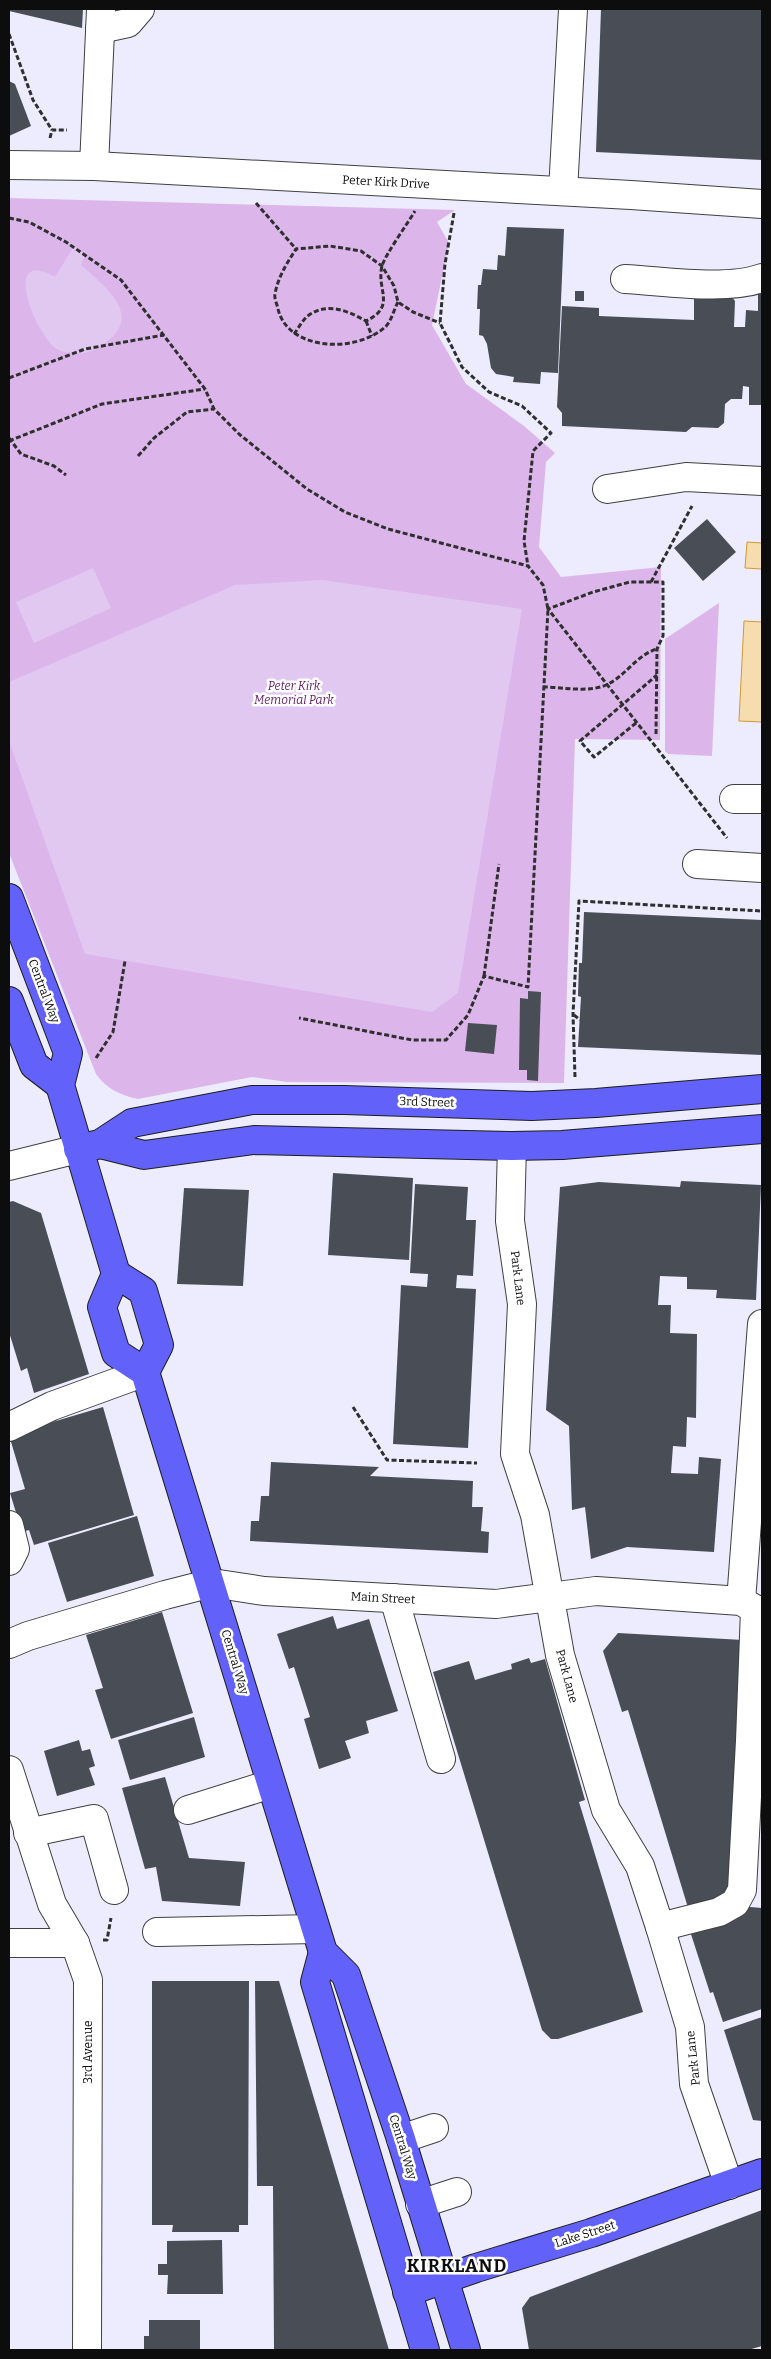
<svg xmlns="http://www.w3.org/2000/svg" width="771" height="2359" viewBox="0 0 771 2359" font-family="Bitter,serif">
<rect width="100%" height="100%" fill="#edecff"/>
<!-- green -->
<g fill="#dcb6ea">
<path d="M9,198L455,210L437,222L449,243L432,325L466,384L524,426L555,453L546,462L539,547L561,577L661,567L660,740L575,739L564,1083L287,1082L252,1077L138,1099C120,1095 107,1089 96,1074L9,853Z"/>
<polygon points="719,603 712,756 668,754 665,751 665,639"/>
</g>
<!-- pitch -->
<g fill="#e0c8f1">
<path d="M74,246L85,255L81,265C99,282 137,308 115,334C107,343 95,351 83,353C75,354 64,353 57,349C35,335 0,246 55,277Z"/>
<polygon points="93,568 111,608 34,643 16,602"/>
<polygon points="322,580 522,609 458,993 432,1012 85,954 9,741 9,682 235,585"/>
</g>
<!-- water -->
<g fill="#f7dcb0" stroke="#cf9a36">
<polygon points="747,542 762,543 762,569 745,568"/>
<polygon points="744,621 762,622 762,722 739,721"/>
</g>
<!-- building -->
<g fill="#494d55">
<polygon points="9,9 83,9 82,28 9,11"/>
<polygon points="601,9 762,9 762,160 596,152"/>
<polygon points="9,81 15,84 31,126 9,136"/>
<polygon points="507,227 564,229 558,373 541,372 540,384 513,382 514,377 496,374 491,368 487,344 483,336 479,335 480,309 477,309 478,285 481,285 483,269 497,270 498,255 505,256"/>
<polygon points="758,290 762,290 762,405 749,405 749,387 743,386 742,399 731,399 725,404 724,423 718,428 692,427 686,432 562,426 562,413 557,407 562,306 599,308 599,316 694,320 694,299 701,294 731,296 735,301 734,327 745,327 746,310 758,311"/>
<rect x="575" y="291" width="9" height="10"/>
<polygon points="707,519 736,552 703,581 674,548"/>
<polygon points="584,912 762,920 762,1055 578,1047 581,997 578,996 579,963 582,963"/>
<polygon points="528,991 541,992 538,1081 527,1080 527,1070 519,1070 520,998 528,999"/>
<polygon points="468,1023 497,1025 494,1054 465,1051"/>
<polygon points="333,1173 413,1178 409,1260 328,1255"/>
<polygon points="681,1181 761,1185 756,1300 716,1298 717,1290 687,1289 687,1277 660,1276 658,1305 671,1305 670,1333 697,1334 696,1418 687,1417 686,1447 673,1446 671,1473 698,1474 699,1457 721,1459 714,1552 627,1547 591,1559 585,1507 572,1510 569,1426 546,1410 560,1187 599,1182 680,1187"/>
<polygon points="415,1184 468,1187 466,1220 476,1220 473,1276 457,1275 456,1288 476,1289 468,1448 393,1444 401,1285 427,1287 428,1274 410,1273"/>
<polygon points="184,1188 249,1190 243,1286 177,1284"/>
<polygon points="13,1201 41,1213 89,1374 34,1393 27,1368 21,1371 9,1332 9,1202"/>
<polygon points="103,1407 134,1515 34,1545 29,1530 22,1532 10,1493 25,1489 9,1435"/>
<polygon points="271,1462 379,1467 370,1476 473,1481 472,1507 483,1507 481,1531 489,1532 488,1553 250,1541 251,1521 259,1521 261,1496 269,1496"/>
<polygon points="137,1516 154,1576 67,1602 48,1543"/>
<polygon points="162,1612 193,1713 111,1739 95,1690 103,1688 86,1635"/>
<polygon points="333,1616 337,1629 369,1619 398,1711 366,1721 369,1733 345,1741 351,1758 319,1769 304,1719 310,1717 294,1667 289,1669 277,1634"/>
<polygon points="618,1633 743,1640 730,1890 723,1901 689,1911 628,1710 622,1712 603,1651"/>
<polygon points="529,1658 531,1663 545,1659 585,1800 579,1802 643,2012 558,2039 551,2039 542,2030 433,1672 469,1661 475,1680 512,1669 511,1664"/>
<polygon points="194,1717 205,1757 130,1780 118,1740"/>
<polygon points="79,1740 82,1751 90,1749 95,1766 89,1768 95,1785 57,1796 44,1751"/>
<polygon points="165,1777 189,1858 245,1862 240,1906 162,1901 156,1867 145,1869 122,1788"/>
<polygon points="750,1907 762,1908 762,2009 723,2022 713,1992 710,1993 689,1928"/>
<polygon points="152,1981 249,1981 248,2225 239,2225 239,2232 172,2232 173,2225 152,2225"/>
<polygon points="255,1981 279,1981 389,2350 274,2350 273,2186 257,2186"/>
<polygon points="762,2017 762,2121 753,2120 724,2030"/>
<polygon points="762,2210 762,2346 748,2350 529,2350 522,2308 530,2297"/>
<polygon points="222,2240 223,2294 167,2294 168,2275 158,2275 158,2264 167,2264 167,2241"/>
<polygon points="149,2320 200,2320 200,2350 144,2350 144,2336 149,2336"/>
</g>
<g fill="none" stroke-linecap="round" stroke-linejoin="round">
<defs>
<g id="minor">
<polyline points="100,29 128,23 140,9"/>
<polyline points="9,165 94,166 631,195 762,204"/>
<polyline points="94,166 101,9"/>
<polyline points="563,191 573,9"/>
<path d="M625,279C664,281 726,291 762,278"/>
<polyline points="607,489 686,477 762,481"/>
<polyline points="734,799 762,799"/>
<polyline points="697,864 762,868"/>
<polyline points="512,1146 510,1221 522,1304 515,1454 535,1515 560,1655 606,1810 640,1866 660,1927 690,2027 694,2084 729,2185"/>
<polyline points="9,1166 78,1149"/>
<polyline points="9,1427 52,1406 145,1372"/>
<polyline points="9,1525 15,1549 9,1561"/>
<polyline points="394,1598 441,1759"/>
<polyline points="741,1601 762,1324"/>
<polyline points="9,1644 28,1636 165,1595 212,1583 264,1591 496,1604 596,1591 741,1601 762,1613"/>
<polyline points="9,1770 52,1904 75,1943 88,1980 87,2350"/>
<polyline points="188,1810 271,1784"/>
<polyline points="28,1833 94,1819 114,1890"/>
<polyline points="660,1927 719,1912 735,1903 742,1890 750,1741 755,1610"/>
<polyline points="157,1932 315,1929"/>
<polyline points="9,1943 75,1943"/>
<polyline points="401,2139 434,2128"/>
<polyline points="420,2204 457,2192"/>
</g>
<g id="major">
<polyline points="9,898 68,1053 60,1085 116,1274 102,1307 116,1353 145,1372 323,1952 346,1975 349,1984 401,2139 466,2350"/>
<polyline points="9,1001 34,1065 60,1085"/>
<polyline points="100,1144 144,1155 254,1140 512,1146 562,1145 762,1129"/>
<polyline points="78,1149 100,1144 132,1123 252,1100 344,1100 532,1106 596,1103 762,1089"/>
<polyline points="116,1274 143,1291 159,1345 145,1372"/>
<polyline points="323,1952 315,1982 425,2350"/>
<polyline points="407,2292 476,2268 591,2233 762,2173"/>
</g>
</defs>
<!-- minor casing -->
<use href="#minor" stroke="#404040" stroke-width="30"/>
<!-- major casing -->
<use href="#major" stroke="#1e1e1e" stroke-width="30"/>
<!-- path -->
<g stroke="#2f2f2f" stroke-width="3" stroke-dasharray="5 2.5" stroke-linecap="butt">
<polyline points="9,34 33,100 52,130"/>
<polyline points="50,138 52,130 67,130"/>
<polyline points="256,203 296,249 295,251"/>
<polyline points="454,213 445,264 440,323 462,367 489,392 522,406 551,433 533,451 524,541 528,566"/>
<polyline points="9,218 29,222 66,242 121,280 205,389 214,409 239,434 307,489 345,512 388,529 528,566 543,585 548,609 528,987 484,976 468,1015 446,1040 412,1040 299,1018"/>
<path d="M398,302C394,309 391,323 384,328C355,353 288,351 278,309C277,304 274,298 275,294C278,277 287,263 296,249L330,246L361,251L382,266L394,286L398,302L413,312L440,323"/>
<polyline points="366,321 372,336"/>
<path d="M294,334C298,329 303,319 309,315C328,302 348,311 366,321C397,306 376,290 382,266C385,255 408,223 415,211"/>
<polyline points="9,378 85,349 164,335"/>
<polyline points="9,438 21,454 54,466 66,475"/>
<polyline points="9,441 102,404 205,389"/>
<polyline points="138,456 154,438 187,412 214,409"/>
<polyline points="651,582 692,506"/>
<path d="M543,687C562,687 588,693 606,685C625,677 636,655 657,649"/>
<polyline points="636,723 594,757 580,741 657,675"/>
<polyline points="656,734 657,649 663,636 663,582 630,582 593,592 548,609 727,838"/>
<polyline points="484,976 499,864"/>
<polyline points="574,1015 580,1020"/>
<polyline points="96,1058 113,1032 125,961"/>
<polyline points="575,1077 573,1014 579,901 762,911"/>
<polyline points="353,1407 387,1460 477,1463"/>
<polyline points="103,1940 107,1940 111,1918"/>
</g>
<!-- minor -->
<use href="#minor" stroke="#fff" stroke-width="28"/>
<!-- major -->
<use href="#major" stroke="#6261fa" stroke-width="28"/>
</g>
<g text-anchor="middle" stroke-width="5" stroke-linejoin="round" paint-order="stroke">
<!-- street labels -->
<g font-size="12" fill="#0d0d0d" stroke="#fff">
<text transform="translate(386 182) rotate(3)" y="4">Peter Kirk Drive</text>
<text transform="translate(44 991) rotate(69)" y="4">Central Way</text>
<text transform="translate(427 1102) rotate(2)" y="4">3rd Street</text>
<text transform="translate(518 1278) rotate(83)" y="4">Park Lane</text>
<text transform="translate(383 1598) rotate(3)" y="4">Main Street</text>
<text transform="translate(235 1662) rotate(73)" y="4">Central Way</text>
<text transform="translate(567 1676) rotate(75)" y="4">Park Lane</text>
<text transform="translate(88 2052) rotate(-90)" y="4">3rd Avenue</text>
<text transform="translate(693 2058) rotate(-96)" y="4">Park Lane</text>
<text transform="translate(403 2147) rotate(73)" y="4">Central Way</text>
<text transform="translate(585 2234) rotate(-18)" y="4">Lake Street</text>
</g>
<!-- park labels -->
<g font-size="12" font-style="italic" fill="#651c62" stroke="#fff">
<text x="294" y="690">Peter Kirk<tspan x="294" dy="14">Memorial Park</tspan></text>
</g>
<!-- district labels -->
<g font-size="18" font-weight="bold" letter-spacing="1" fill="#0d0d0d" stroke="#fff">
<text x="457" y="2272">KIRKLAND</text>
</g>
</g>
<!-- border -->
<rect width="771" height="2359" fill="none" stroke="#0d0d0d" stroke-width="20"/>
</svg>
